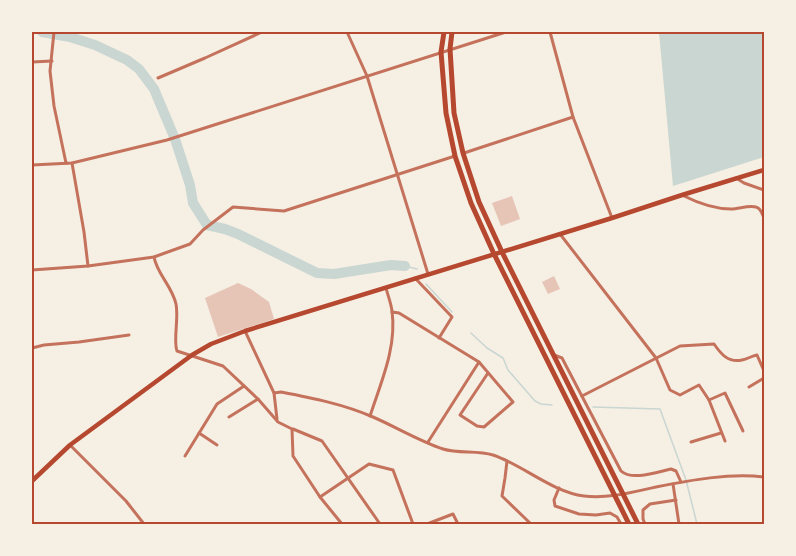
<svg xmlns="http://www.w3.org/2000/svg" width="796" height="556" viewBox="0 0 796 556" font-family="Rubik,sans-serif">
<rect width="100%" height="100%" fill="#f6efe4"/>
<!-- water -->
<polygon fill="#c9d6d2" points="659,32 764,32 764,157 673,186"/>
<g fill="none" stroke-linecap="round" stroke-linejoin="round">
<!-- stream -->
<g stroke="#c9d6d2" stroke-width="1.5">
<polyline points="405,266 417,269"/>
<polyline points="426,284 452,312"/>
<polyline points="471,333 487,348 503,358 508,370 535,401 541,404 552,405"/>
<polyline points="593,407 660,409 686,480 697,524"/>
</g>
<!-- river -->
<polyline stroke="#c9d6d2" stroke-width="10" points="42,32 70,37 95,45 127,60 139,69 154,89 175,139 190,185 193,203 207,225 225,229 238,234 317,273 334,274 391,265 405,266"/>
</g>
<!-- building -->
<g fill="#e6c5b7">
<polygon points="512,196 520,219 501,226 492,203"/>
<polygon points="554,276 560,289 548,294 542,282"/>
<polygon points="238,283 251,289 269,302 274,319 218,337 205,298"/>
</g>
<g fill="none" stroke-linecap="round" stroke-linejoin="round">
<!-- minor -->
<g stroke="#c5725c" stroke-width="3">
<polyline points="54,32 50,71 54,106 66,163 67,163"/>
<polyline points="347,32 367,76 428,274"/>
<polyline points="550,32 573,117 612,218"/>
<polyline points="32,62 52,61"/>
<polyline points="158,78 205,58 262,32"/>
<polyline points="464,153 573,117"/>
<polyline points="72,163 84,232 88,266"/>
<polyline points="32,165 72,163 167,140 506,32"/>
<polyline points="736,178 744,183 764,190"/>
<path d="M684,196C698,203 715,209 731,209C739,209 748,205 756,207C761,208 762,214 764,218"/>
<polyline points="560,234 656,358 670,390 680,395 699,385 709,400 725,441"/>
<path d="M154,257C157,274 172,286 176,304C179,318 173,341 177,351L223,366L258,399L278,422L292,429L293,456L320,497L342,524"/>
<polyline points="32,270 88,266 154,257 190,244 203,230 233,207 284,211 455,156"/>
<polyline points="415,278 452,317 439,338"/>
<polyline points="392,312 399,313 479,362 428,442"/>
<polyline points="245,331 274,393 277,419"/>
<polyline points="32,348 44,345 79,342 129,335"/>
<path d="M554,355L562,358L621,471C632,481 657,472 671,469L676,471L681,482"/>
<polyline points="479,362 513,402 484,427 477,426 460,415 488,373"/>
<polyline points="749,387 764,378"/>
<path d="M274,393L281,392C312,398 343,404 373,417C396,427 419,441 443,449C459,454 477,450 493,455C523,465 552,492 584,496C608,499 633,492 656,487C691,480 729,473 764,477"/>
<path d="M582,396L680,346L714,344C721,354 728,363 742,360C748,359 751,356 757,355L764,371"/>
<polyline points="709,400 725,393 743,431"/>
<path d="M370,416C381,382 397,347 392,311C391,303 388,296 386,288"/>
<polyline points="229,417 258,399"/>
<polyline points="293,429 322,441 380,524"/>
<polyline points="199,433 217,445"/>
<polyline points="691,442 721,433"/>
<polyline points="70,445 126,501 144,524"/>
<polyline points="185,456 217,404 244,386"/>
<polyline points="507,461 505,478 502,496 531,524"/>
<polyline points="673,484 679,524"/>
<polyline points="559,488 554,500 555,506 579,514 596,515 610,513 617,517 621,524"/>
<polyline points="320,497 369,464 393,470 413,524"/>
<polyline points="427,524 453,514 458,524"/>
<polyline points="645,524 643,519 643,510 650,504 676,500"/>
</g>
<!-- primary -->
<polyline stroke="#b5482f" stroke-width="4.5" points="32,481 70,445 192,355 211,344 245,331 612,218 682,195 764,170"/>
<!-- trunk -->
<g stroke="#b5482f" stroke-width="5">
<polyline points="444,32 441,52 446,113 455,156 471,203 494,254 629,524"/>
<polyline points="452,32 450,49 454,113 463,153 479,202 502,252 638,524"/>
</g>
</g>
<!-- border -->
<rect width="796" height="556" fill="none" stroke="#f6efe4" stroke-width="66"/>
<rect x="33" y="33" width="730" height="490" fill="none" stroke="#b5482f" stroke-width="2"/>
</svg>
